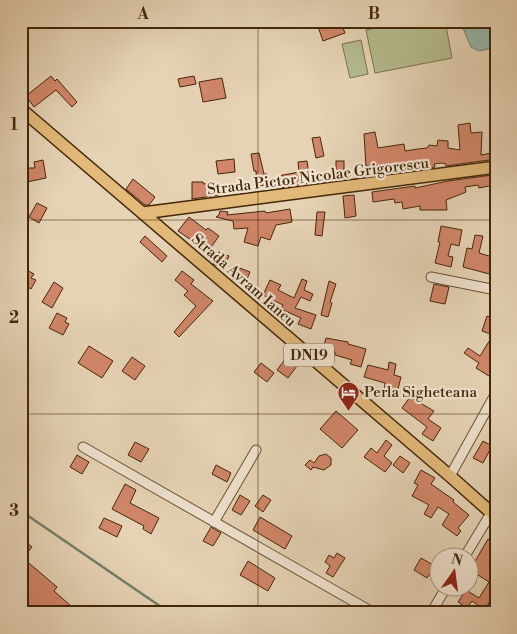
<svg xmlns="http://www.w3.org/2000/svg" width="517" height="634" viewBox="0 0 517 634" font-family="'Libre Bodoni',serif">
<rect width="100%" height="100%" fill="#e6d3b5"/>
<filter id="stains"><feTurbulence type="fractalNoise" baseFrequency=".004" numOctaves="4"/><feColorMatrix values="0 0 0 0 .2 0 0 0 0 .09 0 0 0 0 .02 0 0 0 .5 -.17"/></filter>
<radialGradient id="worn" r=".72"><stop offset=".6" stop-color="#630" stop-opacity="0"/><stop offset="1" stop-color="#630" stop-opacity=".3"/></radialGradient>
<!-- green -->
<g fill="#b4bc8e" stroke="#7c724c">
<polygon points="407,21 445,21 452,58 375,73 366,30"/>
<polygon points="361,40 368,74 350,78 342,44"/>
</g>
<!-- water -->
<polygon fill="#97b8aa" stroke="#757e6a" points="460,21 496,21 496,47 479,51 471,47"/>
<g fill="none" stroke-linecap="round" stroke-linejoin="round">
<!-- stream -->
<polyline stroke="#757e6a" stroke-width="2.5" points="21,511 170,613"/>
</g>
<!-- building -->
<g fill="#d18669" stroke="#432709">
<polygon points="316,21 336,21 337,25 341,23 345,33 323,41"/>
<polygon points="51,76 55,81 57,79 77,102 72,107 56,90 34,107 26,96"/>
<polygon points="194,76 196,84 180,87 178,79"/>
<polygon points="222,78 226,98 203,102 199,82"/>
<polygon points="470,123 471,133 482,132 481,155 496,152 496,159 446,166 446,164 441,163 434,164 435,167 428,168 414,169 414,165 391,168 391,172 383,173 382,165 366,166 364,134 375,132 378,148 404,144 405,151 418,149 427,148 429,145 437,146 438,140 448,141 448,148 460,150 458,125"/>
<polygon points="320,137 324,156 316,158 312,138"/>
<polygon points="259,153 264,174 267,174 268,185 257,186 256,171 254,171 251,154"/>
<polygon points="234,159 235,172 218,174 216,161"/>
<polygon points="43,160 46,178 27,182 27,168 35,168 34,162"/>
<polygon points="307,161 310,183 280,188 278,176 299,172 298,162"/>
<rect x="336" y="161" width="8" height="18"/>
<polygon points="492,175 494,185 479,188 478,185 465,187 466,192 446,200 447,210 420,210 420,206 403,209 402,202 395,203 394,199 373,202 372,192 415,186 415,188 448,181"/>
<polygon points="133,179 155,197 149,205 145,205 126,189"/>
<polygon points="192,182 203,182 204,184 219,183 220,195 192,199"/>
<polygon points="354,195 356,216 345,218 343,196"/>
<polygon points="37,203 47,208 39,223 29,217"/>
<polygon points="290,209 292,222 276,225 270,240 261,237 258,246 244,242 248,228 234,229 233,221 216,217 219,215 220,211 228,212 227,215 265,211 266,213"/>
<polygon points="317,212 325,212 322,236 315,235"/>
<polygon points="189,217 206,230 208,228 219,236 209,250 192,238 191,240 178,231"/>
<polygon points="441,226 462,230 459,246 451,244 448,256 453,257 451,267 435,263 440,242 438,242"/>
<polygon points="475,235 483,236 479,253 496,258 493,275 463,267 467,248 472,249"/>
<polygon points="145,236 167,256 162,262 140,242"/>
<polygon points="219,252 229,256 223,268 213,264"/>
<polygon points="21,267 34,274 31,278 36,280 31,289 28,287 21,299"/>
<polygon points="237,267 250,272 245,284 232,279"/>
<polygon points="182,271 194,280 191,284 213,301 179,337 174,332 196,306 184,295 188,291 175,280"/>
<polygon points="302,279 307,281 304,290 313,294 310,301 301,297 295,308 316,315 311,329 298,324 301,318 281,309 283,305 263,295 270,280 281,285 278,290 294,298"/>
<polygon points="329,281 336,284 330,302 332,303 328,317 321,315"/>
<polygon points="54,282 63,288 52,308 42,302"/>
<polygon points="434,284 449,287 445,304 430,301"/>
<polygon points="57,313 67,318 65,322 69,324 63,335 49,328"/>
<polygon points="487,316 496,319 496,365 489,376 476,368 479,363 464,353 468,348 480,356 493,335 482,331"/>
<polygon points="326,338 348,342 348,344 366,349 361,367 350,364 352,360 335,355 335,352 323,349"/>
<polygon points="89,346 113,361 102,378 78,363"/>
<polygon points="132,357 145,366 135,380 122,371"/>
<polygon points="286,358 297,366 288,378 277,370"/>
<polygon points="389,362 396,364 394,375 401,377 397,393 384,390 385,383 364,377 368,365 388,370"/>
<polygon points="261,363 274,373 267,382 254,372"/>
<polygon points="410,397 434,411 428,419 441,428 433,441 422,434 427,427 402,408"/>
<polygon points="336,411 358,430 342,448 320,429"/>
<polygon points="386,440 392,445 384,456 392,463 385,472 364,457 371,448 377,453"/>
<polygon points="483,441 492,446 483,463 473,458"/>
<polygon points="135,442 149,449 141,462 128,455"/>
<polygon points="326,454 331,458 331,465 324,470 313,467 311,470 305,465 310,460 314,463 319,456"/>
<polygon points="77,455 89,462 82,474 70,467"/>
<polygon points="400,456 410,463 403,473 393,465"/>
<polygon points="216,465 231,473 227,482 212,474"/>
<polygon points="421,470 435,478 431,484 454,500 453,502 469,515 458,528 461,531 457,536 442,525 449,514 438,507 431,518 424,514 429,505 412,496 418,485 414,483"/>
<polygon points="125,484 136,490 130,503 159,518 151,534 143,529 144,526 112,509"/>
<polygon points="240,495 250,501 241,515 232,510"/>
<polygon points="263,495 271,500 263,512 255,506"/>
<polygon points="260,517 292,536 285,549 253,530"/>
<polygon points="104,518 122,526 117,537 99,528"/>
<polygon points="211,527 221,533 213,546 203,541"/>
<polygon points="21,538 32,547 23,558 57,587 54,591 71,606 65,613 21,613"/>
<polygon points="488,539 496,544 496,602 491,599 485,610 472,601 467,608 458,602 466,590 479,598 489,582 470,570"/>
<polygon points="337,553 345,558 333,577 326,573 330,566 325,562 329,555 334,558"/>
<polygon points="421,558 435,566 427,578 414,570"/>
<polygon points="248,561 275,578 268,591 240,575"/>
</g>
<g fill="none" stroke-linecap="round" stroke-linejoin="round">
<defs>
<g id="minor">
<polyline points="431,277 496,290"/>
<polyline points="83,447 374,613"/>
<polyline points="450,476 496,393"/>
<polyline points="214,522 256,450"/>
<polyline points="465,556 491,513"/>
<polyline points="431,613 447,586"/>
</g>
<g id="major">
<polyline points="21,109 450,476 496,517"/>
<polyline points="143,213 496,167"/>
</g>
</defs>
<!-- minor casing -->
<use href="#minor" stroke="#6c5234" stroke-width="11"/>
<!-- major casing -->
<use href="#major" stroke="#432709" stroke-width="14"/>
<!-- minor -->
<use href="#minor" stroke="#efe2cf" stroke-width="9"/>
<!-- major -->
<use href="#major" stroke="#e3ba7a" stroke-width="11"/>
</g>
<!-- grid -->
<path fill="none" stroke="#432709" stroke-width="1" stroke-opacity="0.55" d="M258,21V613M21,220H496M21,414H496"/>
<!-- icons -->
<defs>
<symbol id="hotel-pin" viewBox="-11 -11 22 30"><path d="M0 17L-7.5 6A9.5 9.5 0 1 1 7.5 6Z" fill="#8f2418" stroke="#efe2cf"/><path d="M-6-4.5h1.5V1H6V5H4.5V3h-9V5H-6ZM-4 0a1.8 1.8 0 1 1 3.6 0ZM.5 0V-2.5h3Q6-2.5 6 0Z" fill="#fff"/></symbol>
</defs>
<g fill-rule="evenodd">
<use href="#hotel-pin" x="336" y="380" width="25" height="34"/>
</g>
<g text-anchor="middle" stroke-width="4.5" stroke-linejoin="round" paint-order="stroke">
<!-- shield labels -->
<rect fill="#efe2cf" stroke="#775f44" stroke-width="1" x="284" y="343.5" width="50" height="23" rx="4"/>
<g font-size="14" font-weight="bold" fill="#432709">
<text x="309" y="360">DN19</text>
</g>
<!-- street labels -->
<g font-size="15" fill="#432709" stroke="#efe2cf">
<text transform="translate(318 176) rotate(-7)" y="5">Strada Pictor Nicolae Grigorescu</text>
<text transform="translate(244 280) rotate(41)" y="5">Strada Avram Iancu</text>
</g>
<!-- poi labels -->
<g font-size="15" fill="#432709" stroke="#efe2cf" text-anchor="start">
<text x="364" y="397">Perla Sigheteana</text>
</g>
</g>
<!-- margin -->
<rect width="517" height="634" fill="none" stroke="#e6d3b5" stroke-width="55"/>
<!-- north arrow -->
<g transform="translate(454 572) rotate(14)"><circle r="24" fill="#efe2cf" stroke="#aa9780"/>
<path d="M0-4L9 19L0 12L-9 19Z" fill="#8f2418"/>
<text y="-8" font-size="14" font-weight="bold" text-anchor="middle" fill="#432709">N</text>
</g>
<rect x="28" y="28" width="462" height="578" fill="none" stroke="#432709" stroke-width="2"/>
<g font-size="16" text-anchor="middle" font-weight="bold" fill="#432709">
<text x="143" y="19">A</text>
<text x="374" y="19">B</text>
<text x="14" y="130">1</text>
<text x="14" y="323">2</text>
<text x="14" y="516">3</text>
</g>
<rect width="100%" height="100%" filter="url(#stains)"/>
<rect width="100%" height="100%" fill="url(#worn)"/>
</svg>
